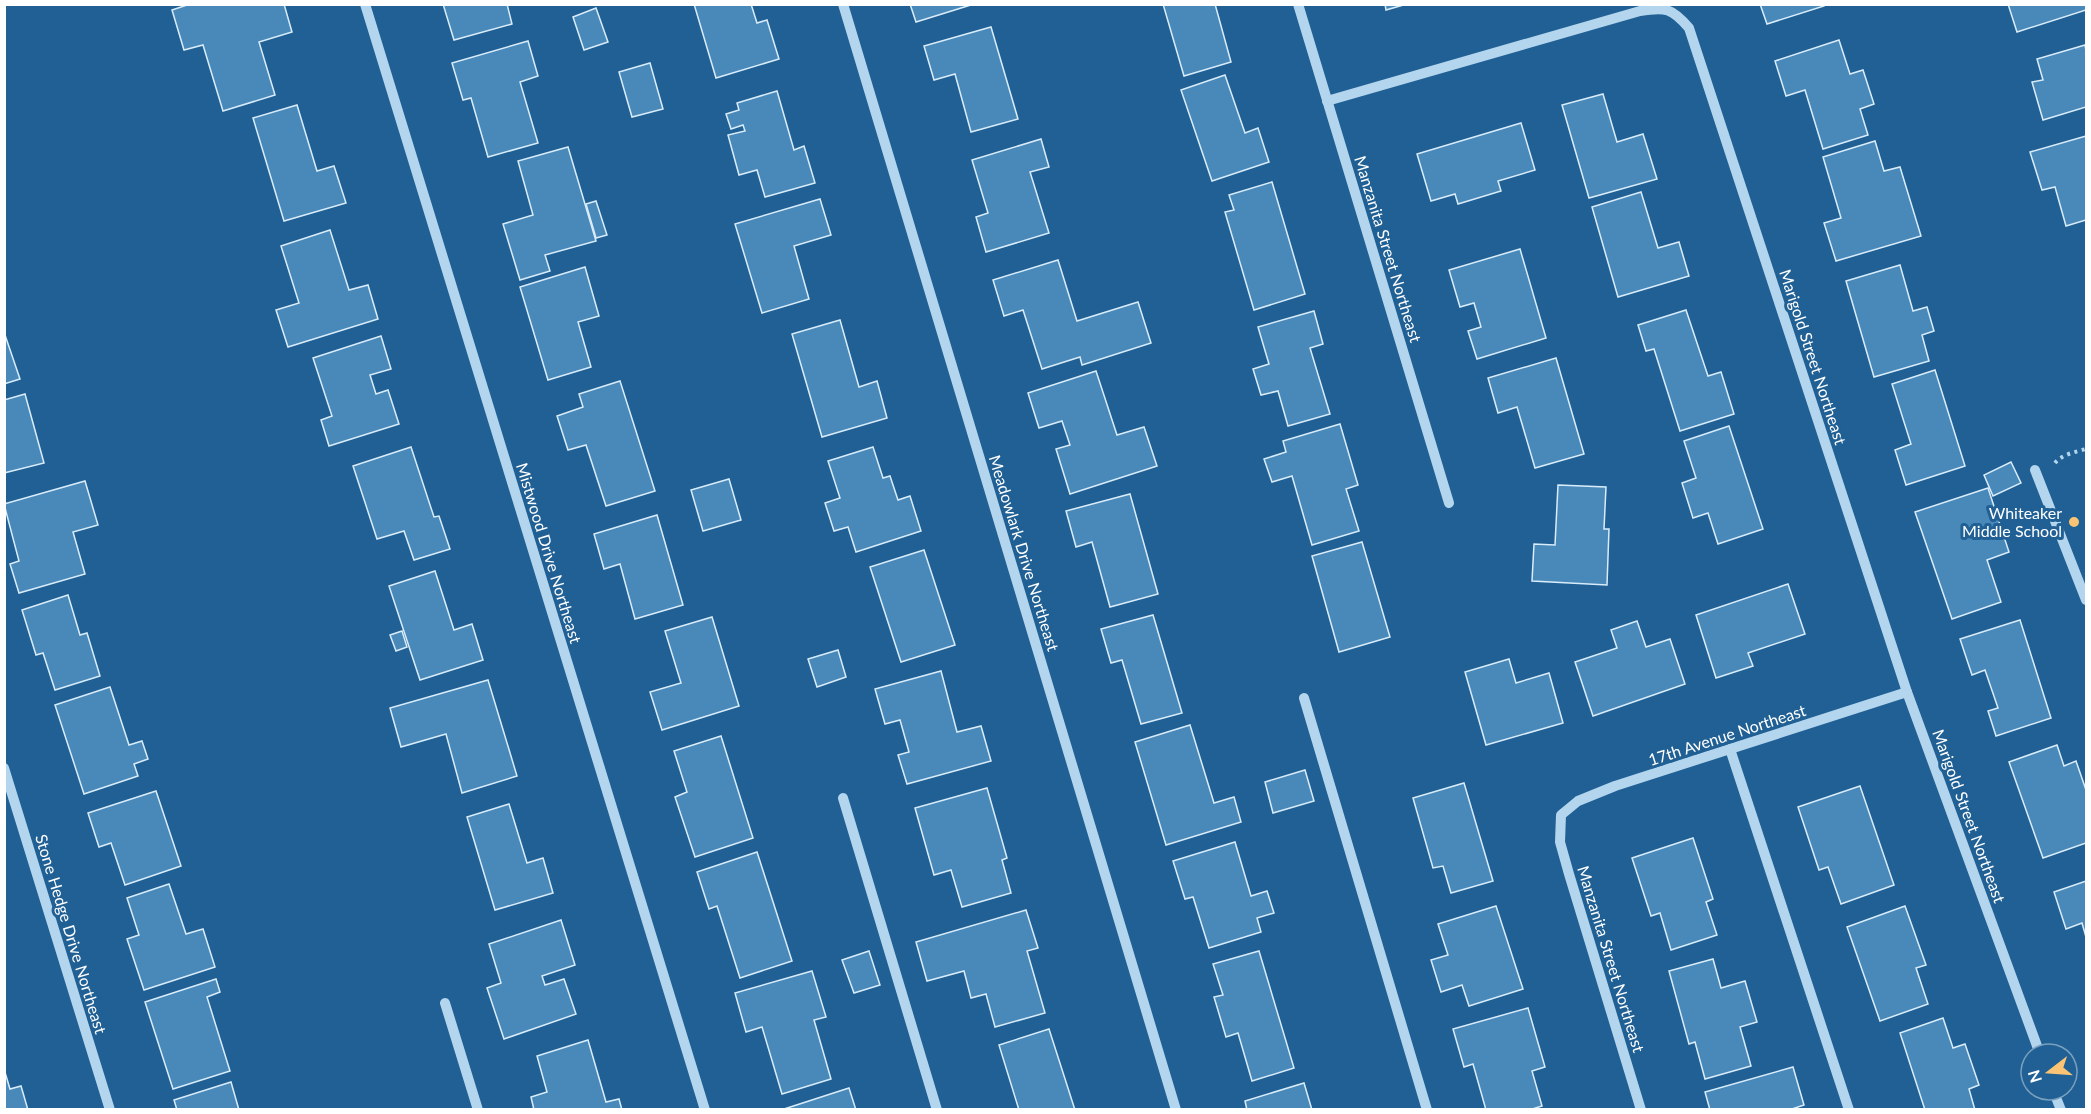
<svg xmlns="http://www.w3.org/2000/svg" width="2091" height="1114" viewBox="0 0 2091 1114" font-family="Lato,sans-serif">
<rect width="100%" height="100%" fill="#206094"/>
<!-- building -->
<g fill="#4989ba" stroke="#d9ecfa" stroke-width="1.5">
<polygon points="190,4 284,4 292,32 259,42 275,95 223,111 203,45 184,50 172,10"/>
<polygon points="443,4 507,4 512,24 454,40"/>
<polygon points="694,4 751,4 757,23 767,20 779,59 716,78"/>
<polygon points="910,4 974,4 916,22"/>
<polygon points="1163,4 1215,4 1231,62 1184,76"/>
<polygon points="1385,4 1407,4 1386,10"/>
<polygon points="1760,4 1824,4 1824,6 1767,24"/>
<polygon points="2008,4 2086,4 2086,10 2017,32"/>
<polygon points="596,8 608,42 584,50 573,17"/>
<polygon points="991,27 1018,119 971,132 955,74 934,80 924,46"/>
<polygon points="1839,40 1850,74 1863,70 1874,104 1860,109 1868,135 1823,149 1805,90 1786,96 1775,61"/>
<polygon points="528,41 538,76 520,82 538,143 488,157 471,98 463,100 452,63"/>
<polygon points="2085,45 2086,51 2086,107 2043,120 2032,82 2043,80 2037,59"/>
<polygon points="650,63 663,109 632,117 619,72"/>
<polygon points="1225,75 1245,133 1258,128 1269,162 1212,181 1181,90"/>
<polygon points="777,91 794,150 804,146 815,183 765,197 757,170 739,175 728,135 745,131 743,125 731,129 726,114 739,110 737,103"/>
<polygon points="1603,94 1617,142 1643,134 1657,179 1589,198 1562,105"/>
<polygon points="297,105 317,171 334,166 346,203 284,221 253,118"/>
<polygon points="1521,123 1535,170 1498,181 1501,191 1458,204 1455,194 1431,201 1417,154"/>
<polygon points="2086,136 2086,220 2066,226 2055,187 2042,190 2030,152"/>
<polygon points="1041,139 1049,167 1030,172 1049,233 986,252 976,217 988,213 972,160"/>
<polygon points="1875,141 1884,171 1900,167 1921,236 1836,261 1824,223 1841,218 1823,157"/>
<polygon points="568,147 596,241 545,255 550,271 520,280 503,224 533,215 518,161"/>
<polygon points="1272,182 1305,294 1254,310 1225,212 1234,210 1229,195"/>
<polygon points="1641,192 1658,248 1679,242 1689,276 1618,297 1592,207"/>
<polygon points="820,199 831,235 794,246 809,299 762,313 735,224"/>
<polygon points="596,201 607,235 596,238 586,204"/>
<polygon points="330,230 349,290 368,285 378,319 288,347 276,310 299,303 281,246"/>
<polygon points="1520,249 1546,338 1477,359 1468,331 1481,327 1474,303 1460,307 1449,270"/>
<polygon points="1058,260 1077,321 1138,302 1151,343 1082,365 1080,357 1042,369 1023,310 1004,316 993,280"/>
<polygon points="1900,265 1913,311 1927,307 1934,331 1922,335 1929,361 1874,377 1846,281"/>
<polygon points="585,267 599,316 578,322 591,367 548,380 520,287"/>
<polygon points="1686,310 1708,376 1721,372 1734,414 1680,431 1654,349 1646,351 1638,325"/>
<polygon points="1314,311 1323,344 1310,348 1330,414 1288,426 1278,391 1261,395 1253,369 1269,364 1258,327"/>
<polygon points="840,320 859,387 877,381 887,418 822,437 792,334"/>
<polygon points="4,332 20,379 4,384"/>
<polygon points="381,336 391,369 370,375 376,394 388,390 399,424 329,446 321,420 332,416 313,358"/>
<polygon points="1556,358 1584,454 1535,468 1517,407 1498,413 1488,378"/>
<polygon points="1935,370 1965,466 1906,485 1895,450 1911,444 1892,384"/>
<polygon points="1096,371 1117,435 1144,427 1157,466 1070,494 1056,449 1070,445 1062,421 1039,428 1028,393"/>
<polygon points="620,381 655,491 606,506 586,445 568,450 557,416 583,407 579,394"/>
<polygon points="25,394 44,463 4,473 4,400"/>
<polygon points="1340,424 1358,485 1346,489 1359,531 1312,545 1292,476 1272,482 1264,459 1286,452 1283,441"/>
<polygon points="1729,426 1763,529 1718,544 1708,513 1693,518 1682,483 1696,478 1684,441"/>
<polygon points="411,447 434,517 439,516 450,549 414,560 404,531 377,539 353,466"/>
<polygon points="873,447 883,478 890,476 898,500 910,496 921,531 856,552 848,527 834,531 825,503 840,498 828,461"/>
<polygon points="2011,462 2021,483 1993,496 1984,475"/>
<polygon points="729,479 741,520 703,531 691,490"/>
<polygon points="85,481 98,525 73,532 85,574 19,593 10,564 19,561 4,504"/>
<polygon points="1558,485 1606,487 1604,529 1609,529 1607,585 1532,581 1534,544 1555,545"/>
<polygon points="1988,488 2009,552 1987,560 2001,602 1952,619 1915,512"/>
<polygon points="1130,494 1158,594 1110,607 1092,542 1076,547 1066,511"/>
<polygon points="657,515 683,605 635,619 620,564 604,569 594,534"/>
<polygon points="1362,542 1390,637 1339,652 1312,556"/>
<polygon points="924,550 955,645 901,662 870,567"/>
<polygon points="435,571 454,630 472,624 483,660 420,680 389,586"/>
<polygon points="1788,584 1805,634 1748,653 1753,666 1716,678 1696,615"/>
<polygon points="68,595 80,635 87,633 100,676 55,690 43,653 36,655 22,610"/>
<polygon points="1153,615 1182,713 1141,724 1122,660 1111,663 1101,629"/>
<polygon points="712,617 739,706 662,730 650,692 681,683 665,631"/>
<polygon points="2020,620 2051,718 1996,736 1988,711 1998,708 1985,670 1972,675 1960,639"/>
<polygon points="1637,621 1646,647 1670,639 1685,684 1593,716 1575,662 1617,648 1611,630"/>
<polygon points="402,631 407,647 396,651 390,635"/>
<polygon points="838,650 846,677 817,687 808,659"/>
<polygon points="1509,659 1516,683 1549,673 1563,723 1486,745 1465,672"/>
<polygon points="941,671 957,732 981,726 991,761 907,784 898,755 909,752 900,720 885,724 875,689"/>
<polygon points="488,680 517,776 462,793 446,734 401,747 390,708"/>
<polygon points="110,687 129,745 142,741 148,759 134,764 138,776 84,794 55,705"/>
<polygon points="1190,725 1214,803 1234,797 1241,822 1166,845 1135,742"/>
<polygon points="721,736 753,838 695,857 675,797 687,792 674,751"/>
<polygon points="2057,745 2064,766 2076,761 2086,790 2086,843 2043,858 2009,762"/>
<polygon points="1305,770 1314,801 1273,813 1265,782"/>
<polygon points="1464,783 1493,881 1451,893 1443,866 1433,868 1413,798"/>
<polygon points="1860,786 1894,885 1841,904 1828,867 1819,870 1798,807"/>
<polygon points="987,788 1007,858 1002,860 1011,893 962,907 951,870 934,875 915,808"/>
<polygon points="156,791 181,866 125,885 111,843 99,847 88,813"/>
<polygon points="509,804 527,863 543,858 553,893 495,910 467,817"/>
<polygon points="1693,838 1713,899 1706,902 1717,935 1671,950 1660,913 1651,916 1632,858"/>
<polygon points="1235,842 1251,896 1267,891 1274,913 1257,918 1261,932 1209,948 1193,897 1185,899 1173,861"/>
<polygon points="757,852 792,961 740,978 717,906 709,909 697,872"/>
<polygon points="2086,881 2086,937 2082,923 2066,929 2054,892"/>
<polygon points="169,884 186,934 203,929 215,967 144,990 127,939 139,935 127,898"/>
<polygon points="1496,906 1523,989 1469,1006 1462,985 1441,992 1431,960 1448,955 1438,924"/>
<polygon points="1905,906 1926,965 1916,968 1928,1004 1880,1021 1847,927"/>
<polygon points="1026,910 1038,948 1027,951 1045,1013 995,1027 986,994 971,998 964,971 927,981 916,942"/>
<polygon points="561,920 575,965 542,976 545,985 564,979 576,1014 504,1039 487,988 501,983 489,944"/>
<polygon points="869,951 880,985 854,993 842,960"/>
<polygon points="1259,951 1294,1068 1252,1081 1238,1033 1226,1037 1214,997 1223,995 1213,964"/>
<polygon points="1713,959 1721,988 1745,981 1757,1022 1740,1027 1751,1066 1705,1079 1695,1042 1689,1044 1669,971"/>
<polygon points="812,971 826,1017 814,1020 831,1079 782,1094 762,1027 746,1032 735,993"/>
<polygon points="216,979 220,992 207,997 230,1071 173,1089 145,1002"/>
<polygon points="1528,1008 1545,1067 1532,1071 1542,1106 1529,1110 1486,1110 1473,1064 1464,1067 1453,1029"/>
<polygon points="1943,1018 1953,1048 1965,1044 1979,1085 1969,1089 1975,1110 1925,1110 1900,1033"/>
<polygon points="1049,1029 1075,1110 1019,1110 999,1045"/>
<polygon points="588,1040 606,1102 619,1099 622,1110 534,1110 531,1097 547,1092 537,1056"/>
<polygon points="1793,1067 1804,1105 1789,1110 1710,1110 1705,1092"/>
<polygon points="4,1069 10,1089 21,1086 28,1110 4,1110"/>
<polygon points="231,1082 239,1110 177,1110 174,1100"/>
<polygon points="1304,1083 1312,1110 1247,1110 1245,1101"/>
<polygon points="849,1088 856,1110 781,1110"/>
</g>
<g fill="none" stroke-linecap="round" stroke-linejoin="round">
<!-- path -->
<path stroke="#b3d5ee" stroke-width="4" stroke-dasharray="3 4.5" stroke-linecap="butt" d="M2055,463C2062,454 2076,452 2086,449"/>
<!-- minor -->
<g stroke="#b3d5ee" stroke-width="10">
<polyline points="365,4 705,1110"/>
<polyline points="843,4 1176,1110"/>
<polyline points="1298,4 1449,503"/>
<path d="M1327,101L1640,11C1666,7 1672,8 1689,28L1907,692L2040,1054"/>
<polyline points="2035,470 2086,600"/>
<polyline points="1304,698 1427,1110"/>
<polyline points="1730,749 1849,1110"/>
<polyline points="4,768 110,1110"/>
<polyline points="843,798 937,1110"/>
<polyline points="445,1003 478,1110"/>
<polyline points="2053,1090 2061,1110"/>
<polyline points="1641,1110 1569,874 1560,842 1561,815 1578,801 1615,786 1907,692"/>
</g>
</g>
<!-- markers -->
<circle fill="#fbc474" stroke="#206094" stroke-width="2" cx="2074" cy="522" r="6"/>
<g text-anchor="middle" stroke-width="6" stroke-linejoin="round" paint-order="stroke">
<!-- street labels -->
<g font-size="16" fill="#fff" stroke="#206094">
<text transform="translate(1388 249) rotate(73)" y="6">Manzanita Street Northeast</text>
<text transform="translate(1813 357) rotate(72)" y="6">Marigold Street Northeast</text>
<text transform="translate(549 553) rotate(73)" y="6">Mistwood Drive Northeast</text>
<text transform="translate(1024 553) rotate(73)" y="6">Meadowlark Drive Northeast</text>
<text transform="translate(1727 735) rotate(-18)" y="6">17th Avenue Northeast</text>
<text transform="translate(1969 816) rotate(70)" y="6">Marigold Street Northeast</text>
<text transform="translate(71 934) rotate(73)" y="6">Stone Hedge Drive Northeast</text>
<text transform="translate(1611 959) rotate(73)" y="6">Manzanita Street Northeast</text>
</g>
<!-- poi labels -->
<g font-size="16" fill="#fff" stroke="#206094" text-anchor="end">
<text x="2062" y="519">Whiteaker<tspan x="2062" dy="18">Middle School</tspan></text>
</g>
</g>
<!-- border -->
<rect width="2091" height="1114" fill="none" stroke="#ffffff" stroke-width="12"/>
<!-- north arrow -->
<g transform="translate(2049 1072) rotate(253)"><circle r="28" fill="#206094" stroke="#79a0bf" stroke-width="1.5"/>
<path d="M0-4.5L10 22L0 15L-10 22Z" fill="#fbc474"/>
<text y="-9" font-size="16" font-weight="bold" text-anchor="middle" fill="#ffffff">N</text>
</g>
</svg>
